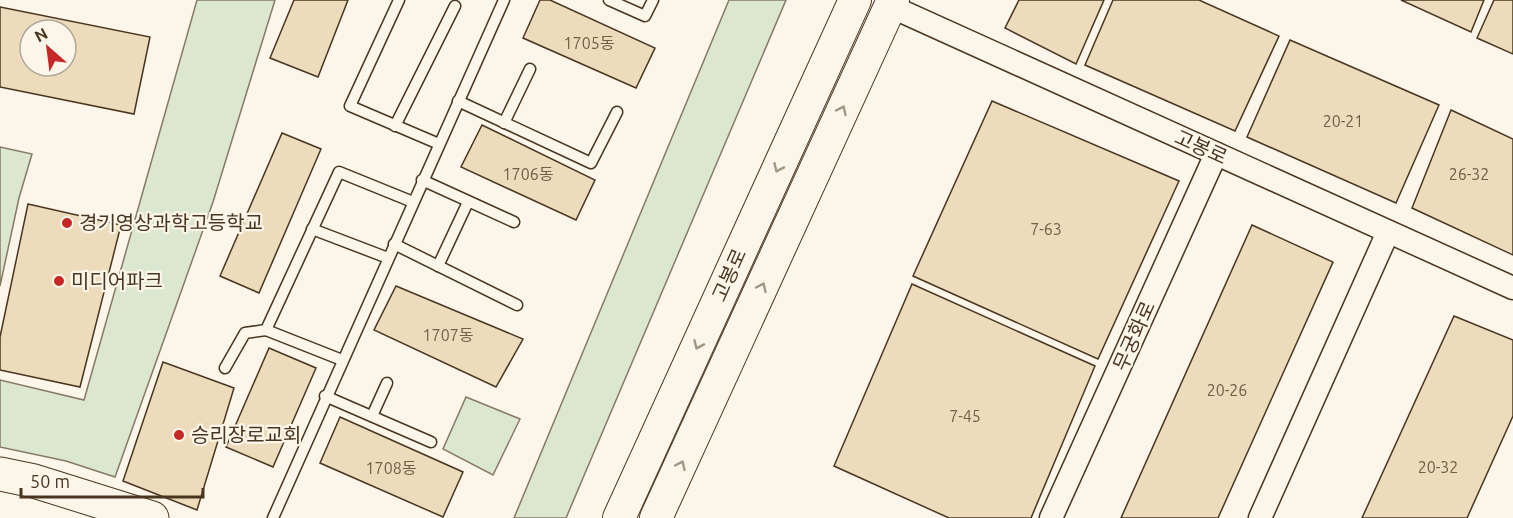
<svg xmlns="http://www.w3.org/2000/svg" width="1513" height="518" viewBox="0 0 1513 518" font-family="Ubuntu,'Noto Sans KR',sans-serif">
<rect width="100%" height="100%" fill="#fbf6e9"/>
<!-- green -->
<g fill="#dce7d0" stroke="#887966" stroke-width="1.5">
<polygon points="197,0 275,0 213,202 115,477 66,461 0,447 0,380 84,400"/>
<polygon points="729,0 786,0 566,518 514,518"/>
<polygon points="0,147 32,154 19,198 0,286"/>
<polygon points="466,397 520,419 493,475 443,449"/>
</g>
<!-- building -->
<g fill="#ecdcbc" stroke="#4a3520" stroke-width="1.5" fill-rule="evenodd">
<polygon points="294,0 348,0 318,77 270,58"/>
<polygon points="540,0 550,0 655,48 636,88 523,38"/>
<polygon points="1019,0 1104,0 1076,64 1005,28"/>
<polygon points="1113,0 1199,0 1279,36 1235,131 1085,65"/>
<polygon points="1401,0 1484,0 1471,32"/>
<polygon points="1494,0 1513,0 1513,54 1477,38"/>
<path d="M0,7L150,37L134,114L0,87ZM30,30H66V66H30Z"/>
<polygon points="1290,40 1439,105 1396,203 1247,137"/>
<polygon points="992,101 1179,181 1098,359 913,276"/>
<polygon points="1451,110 1513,139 1513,255 1412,208"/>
<polygon points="482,125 595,180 576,220 461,167"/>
<polygon points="282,133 321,149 259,293 220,276"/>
<polygon points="28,204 121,225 80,387 0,370 0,337"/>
<polygon points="1252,225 1333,262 1218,518 1121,518"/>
<polygon points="912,284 1095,366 1031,518 949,518 834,466"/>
<polygon points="396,286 523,339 496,387 374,330"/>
<polygon points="1454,316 1513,340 1513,416 1467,518 1362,518"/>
<polygon points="269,348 316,368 273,467 226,447"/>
<polygon points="163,362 234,388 197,510 123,481"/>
<polygon points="340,417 463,472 443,517 320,463"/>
</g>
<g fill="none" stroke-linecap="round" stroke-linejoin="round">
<defs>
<g id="lane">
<polyline points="399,0 350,106 439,144"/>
<polyline points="609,0 645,16 653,0"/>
<polyline points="458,101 591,163 617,112"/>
<polyline points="504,123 530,69"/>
<polyline points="395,126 455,6"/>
<polyline points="422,180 514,222"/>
<polyline points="312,229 388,258"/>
<polyline points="394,244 517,305"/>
<polyline points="438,266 468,202"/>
<polyline points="342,360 266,330 339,172 413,202"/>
<polyline points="225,368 245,333 266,330"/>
<polyline points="325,396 431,442"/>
<polyline points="372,416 387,383"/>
<polyline points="273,518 504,0"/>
</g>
<g id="street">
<polyline points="890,6 1513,288"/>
<polyline points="1051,518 1216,154"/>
<polyline points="1260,518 1388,232"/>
</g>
<g id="secondary">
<polyline points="619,518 855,0"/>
<polyline points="656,518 893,0"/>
</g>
<polyline id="primary" points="0,474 34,481 152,518"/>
</defs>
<!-- lane casing -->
<use href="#lane" stroke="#4a3520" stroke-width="13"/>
<!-- street casing -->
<use href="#street" stroke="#4a3520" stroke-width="25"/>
<!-- secondary casing -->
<use href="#secondary" stroke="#4a3520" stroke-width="34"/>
<!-- primary casing -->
<use href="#primary" stroke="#4a3520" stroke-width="35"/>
<!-- lane -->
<use href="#lane" stroke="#fbf6e9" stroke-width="10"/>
<!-- street -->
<use href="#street" stroke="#fbf6e9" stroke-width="22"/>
<!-- secondary -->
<use href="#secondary" stroke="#fbf6e9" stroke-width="32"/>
<!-- primary -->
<use href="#primary" stroke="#fbf6e9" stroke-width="33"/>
</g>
<!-- one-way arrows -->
<defs><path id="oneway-chevron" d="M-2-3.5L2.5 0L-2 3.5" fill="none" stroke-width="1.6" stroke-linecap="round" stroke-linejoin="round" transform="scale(1.5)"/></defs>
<g stroke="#a29684">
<use href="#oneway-chevron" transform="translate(842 110) rotate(-65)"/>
<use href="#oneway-chevron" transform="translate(778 168) rotate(114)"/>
<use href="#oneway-chevron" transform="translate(762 287) rotate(-65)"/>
<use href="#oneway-chevron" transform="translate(698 345) rotate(114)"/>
<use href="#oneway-chevron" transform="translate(681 465) rotate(-65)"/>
</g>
<!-- markers -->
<g fill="#c62828" stroke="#fbf6e9" stroke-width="2">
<circle cx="67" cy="223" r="6"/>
<circle cx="59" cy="281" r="6"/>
<circle cx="179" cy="435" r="6"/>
</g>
<g text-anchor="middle" stroke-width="4.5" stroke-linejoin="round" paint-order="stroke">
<!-- number labels -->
<g font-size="16" fill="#725f47">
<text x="589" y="49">1705동</text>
<text x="1343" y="127">20-21</text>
<text x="528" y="180">1706동</text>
<text x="1469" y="180">26-32</text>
<text x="1046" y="235">7-63</text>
<text x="448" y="341">1707동</text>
<text x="1227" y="396">20-26</text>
<text x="965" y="422">7-45</text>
<text x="1438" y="473">20-32</text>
<text x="391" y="474">1708동</text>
</g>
<!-- street labels -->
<g font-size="20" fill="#4a3520" stroke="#fbf6e9">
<text transform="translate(1201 147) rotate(24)" y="7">고봉로</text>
<text transform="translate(729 275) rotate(-66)" y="7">고봉로</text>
<text transform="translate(1134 336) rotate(-66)" y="7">무궁화로</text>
</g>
<!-- poi labels -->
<g font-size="20" fill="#4a3520" stroke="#fbf6e9" text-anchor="start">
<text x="79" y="230">경기영상과학고등학교</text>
<text x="71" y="288">미디어파크</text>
<text x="191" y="442">승리장로교회</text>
</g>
</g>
<!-- north arrow -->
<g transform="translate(48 48) rotate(332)"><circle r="28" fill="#fbf6e9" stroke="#b4a999" stroke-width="1.5"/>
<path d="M0-4.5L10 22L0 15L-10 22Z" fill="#c62828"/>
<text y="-9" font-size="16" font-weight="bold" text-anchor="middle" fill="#4a3520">N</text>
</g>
<!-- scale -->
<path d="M21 488v9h182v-9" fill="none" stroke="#4a3520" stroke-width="3"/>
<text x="30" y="488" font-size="18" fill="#4a3520" stroke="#fbf6e9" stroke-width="4.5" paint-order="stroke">50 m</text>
</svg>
